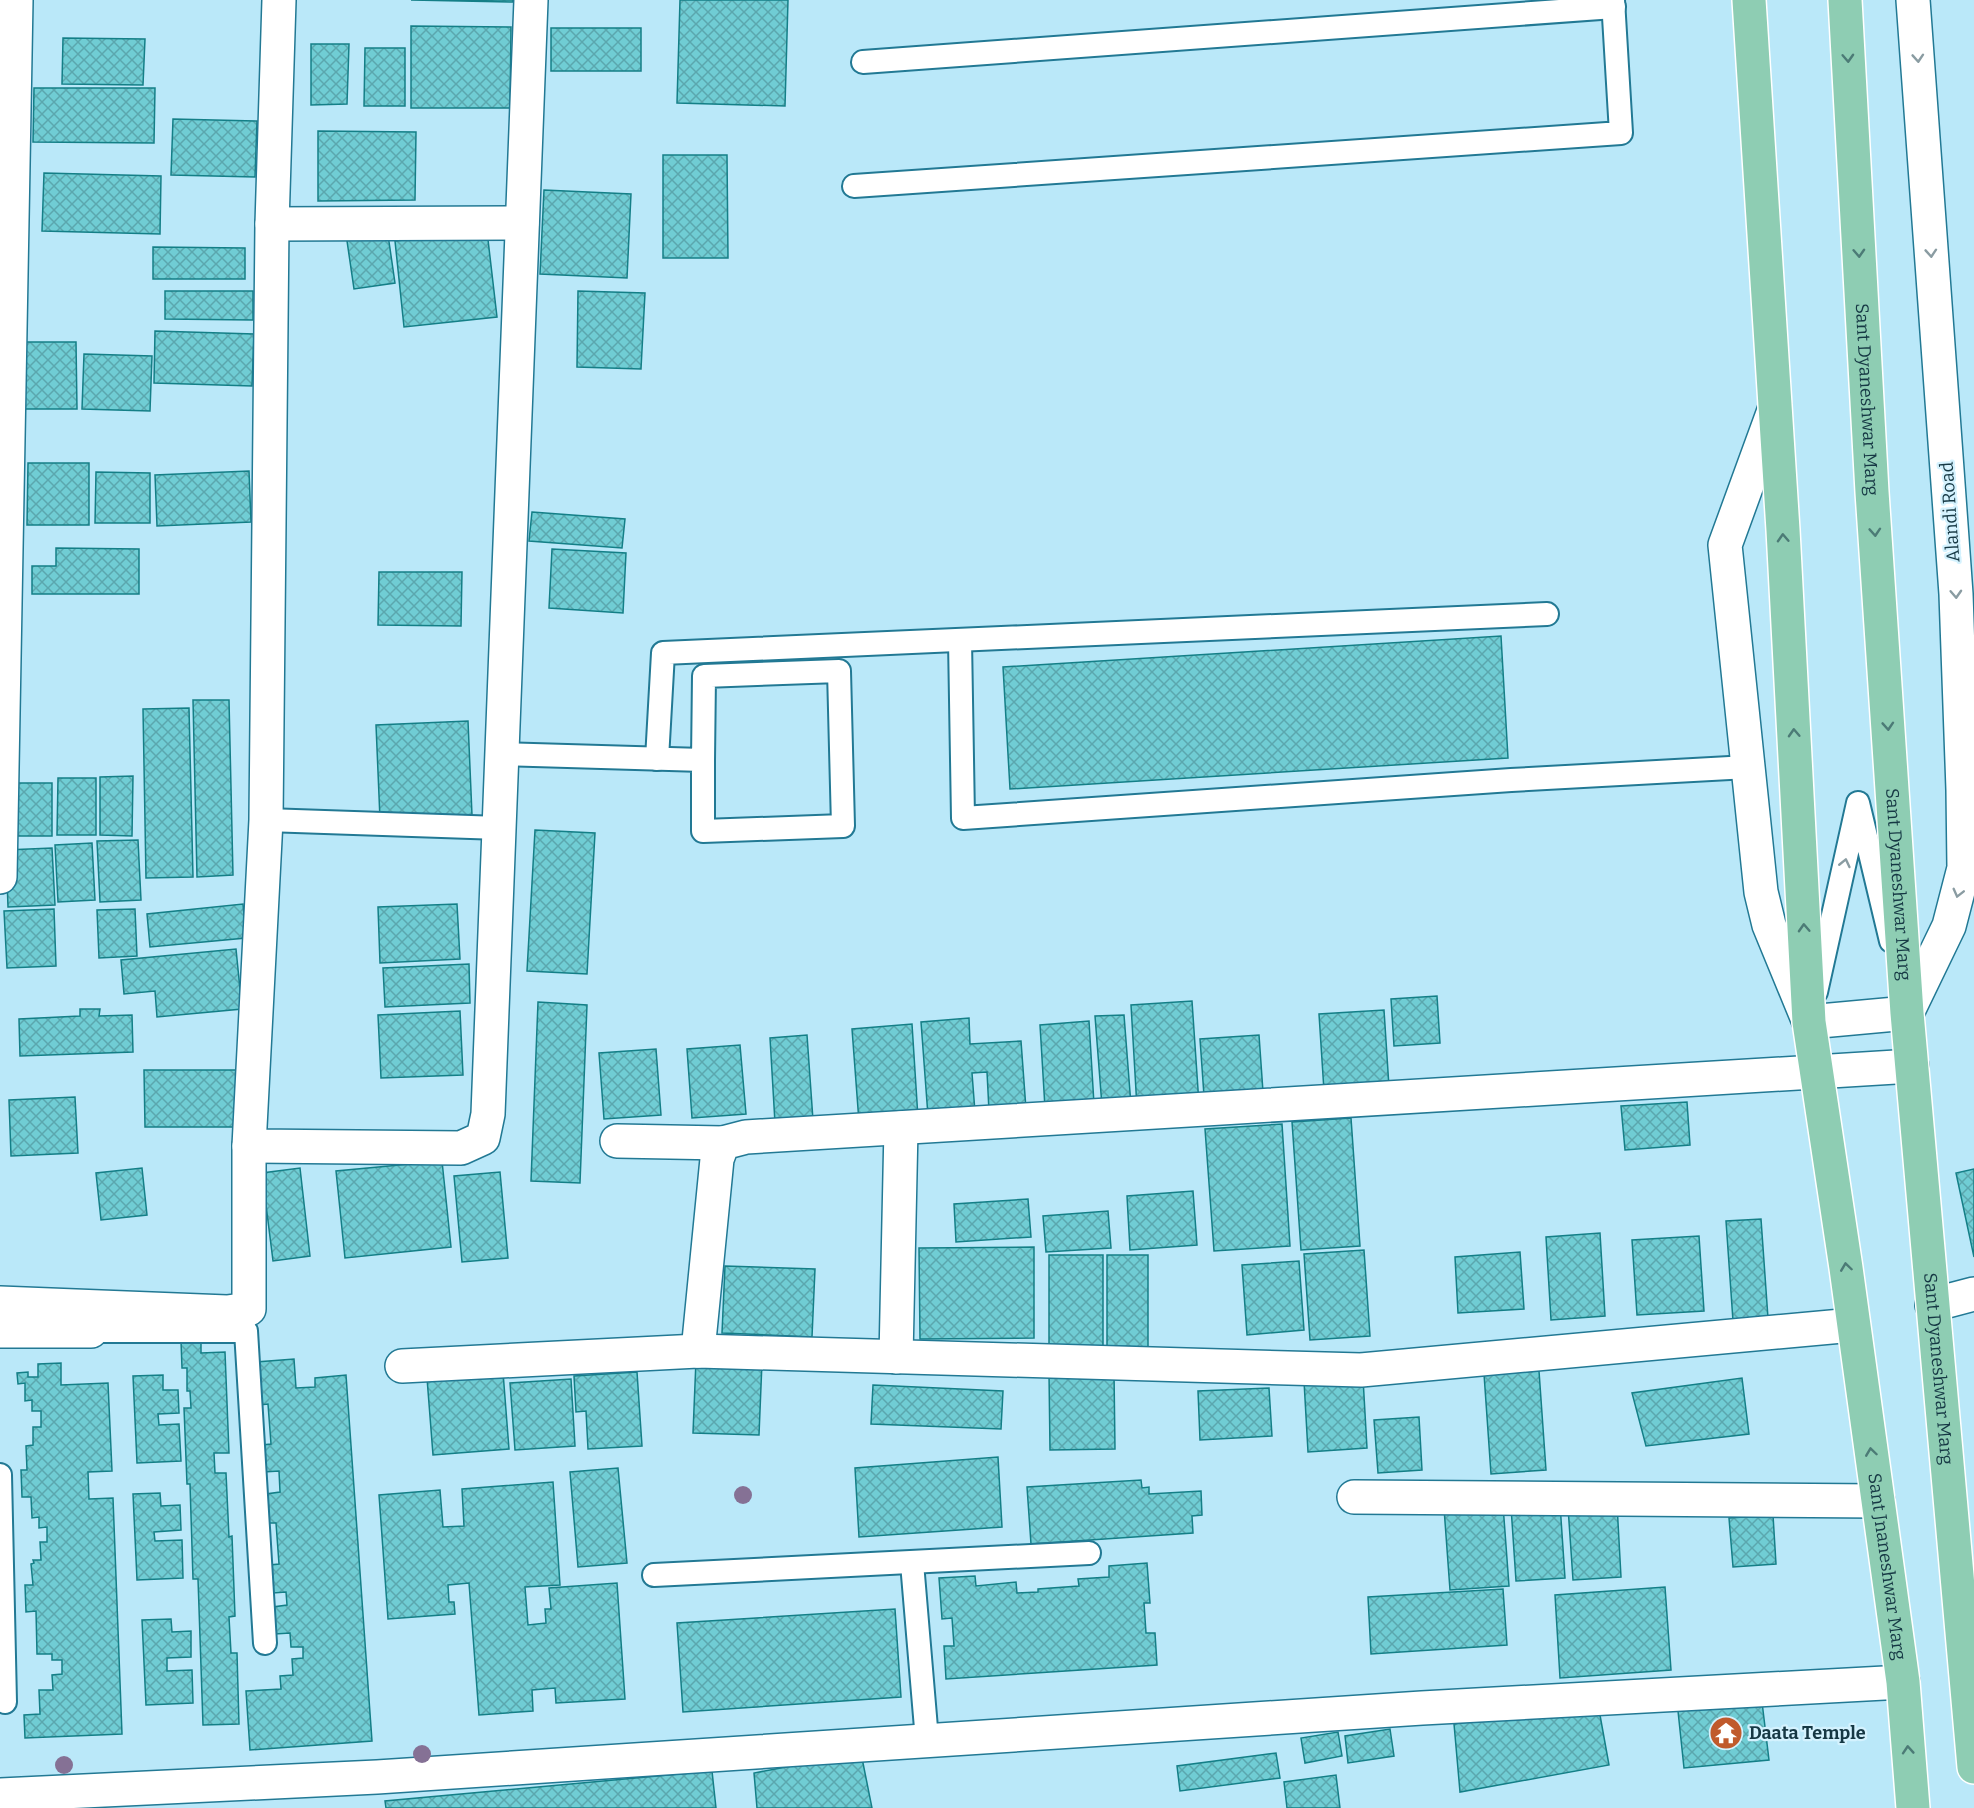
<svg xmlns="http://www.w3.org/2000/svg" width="1974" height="1808" viewBox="0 0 1974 1808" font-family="Bitter,serif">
<defs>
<pattern id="building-cross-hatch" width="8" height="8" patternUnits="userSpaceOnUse" patternTransform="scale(1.5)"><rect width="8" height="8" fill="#70cdd4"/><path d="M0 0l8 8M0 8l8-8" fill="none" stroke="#5ba7ae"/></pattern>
</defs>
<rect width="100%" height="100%" fill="#bae8f9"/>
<!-- building -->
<g fill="url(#building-cross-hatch)" stroke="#147f87" stroke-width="1.5">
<polygon points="411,0 513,0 513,2"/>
<polygon points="680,0 788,0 785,106 677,103"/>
<polygon points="411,26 511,27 510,108 411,108"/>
<rect x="551" y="28" width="90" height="43"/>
<polygon points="63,38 145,39 143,85 62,84"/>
<polygon points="311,44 349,44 347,104 311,105"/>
<polygon points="365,48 405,48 405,106 364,106"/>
<polygon points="34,88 155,88 154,143 33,142"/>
<polygon points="173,119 257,121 255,177 171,175"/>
<polygon points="318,131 416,132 415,200 318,201"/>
<polygon points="663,155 727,155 728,258 663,258"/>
<polygon points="44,173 161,176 160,234 42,231"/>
<polygon points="544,190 631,194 627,278 540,274"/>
<polygon points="387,228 395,283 354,289 346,234"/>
<polygon points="487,231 497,317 404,327 395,241"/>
<polygon points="153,247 245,248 245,279 153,279"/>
<polygon points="165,291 253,291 253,320 165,319"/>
<polygon points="578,291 645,293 641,369 577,367"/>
<polygon points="155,331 254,334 252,386 154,383"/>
<polygon points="24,342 76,342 77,409 25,409"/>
<polygon points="84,354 152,356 150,411 82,409"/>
<polygon points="28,463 89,463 89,525 27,525"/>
<polygon points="249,471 251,522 157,526 155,475"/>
<polygon points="96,472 150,473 150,523 95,523"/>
<polygon points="532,512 625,519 622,548 529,541"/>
<polygon points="56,548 139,549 139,594 32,594 32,566 56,566"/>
<polygon points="552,549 626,553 623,613 549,608"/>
<polygon points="379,572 462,572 461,626 378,625"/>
<polygon points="1501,636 1508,758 1010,789 1003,667"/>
<polygon points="193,700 229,700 233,875 197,877"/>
<polygon points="189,708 193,877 146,878 143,709"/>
<polygon points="468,721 472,815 380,819 376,725"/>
<polygon points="133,776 132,836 100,835 100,777"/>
<polygon points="58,778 96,778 96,835 57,835"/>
<polygon points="10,783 52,783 52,836 9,836"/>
<polygon points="535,830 595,833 587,974 527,971"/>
<polygon points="138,840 141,900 100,902 97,841"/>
<polygon points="92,843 95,900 58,902 55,845"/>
<polygon points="52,848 55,905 8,907 6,850"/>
<polygon points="243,904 246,938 150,947 147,914"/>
<polygon points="457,904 460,959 380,963 378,907"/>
<polygon points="54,909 56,966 7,968 4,911"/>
<polygon points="135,909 137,956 99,958 97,910"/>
<polygon points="236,949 242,1009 157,1017 155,991 124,994 121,960"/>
<polygon points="469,964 470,1003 385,1007 383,968"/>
<polygon points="1437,996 1440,1043 1394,1046 1391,999"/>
<polygon points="1192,1001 1199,1104 1137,1108 1131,1005"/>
<polygon points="538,1002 587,1005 580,1183 531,1181"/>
<polygon points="80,1009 100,1009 99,1016 132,1015 133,1052 20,1056 19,1019 80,1016"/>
<polygon points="1384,1010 1389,1087 1324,1091 1319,1014"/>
<polygon points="460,1011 463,1075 381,1078 378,1015"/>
<polygon points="1124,1015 1131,1105 1102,1106 1095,1016"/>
<polygon points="969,1018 970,1044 1021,1041 1026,1109 989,1111 987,1072 972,1073 975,1112 928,1116 921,1022"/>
<polygon points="1089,1021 1094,1104 1045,1108 1040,1025"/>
<polygon points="912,1024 918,1118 859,1122 852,1029"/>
<polygon points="807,1035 813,1120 775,1123 770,1038"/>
<polygon points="1259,1035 1264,1106 1205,1110 1200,1039"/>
<polygon points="740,1045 746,1114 692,1118 687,1049"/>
<polygon points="656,1049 661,1115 604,1119 599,1053"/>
<polygon points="144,1070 238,1070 237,1127 145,1127"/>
<polygon points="75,1097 78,1153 11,1156 9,1100"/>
<polygon points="1687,1102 1690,1145 1625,1150 1621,1106"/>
<polygon points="1351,1118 1360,1246 1301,1250 1292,1122"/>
<polygon points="1282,1124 1290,1246 1214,1251 1205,1129"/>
<polygon points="442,1161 451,1247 345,1258 336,1171"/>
<polygon points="142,1168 147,1215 101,1220 96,1173"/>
<polygon points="300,1168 310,1256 273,1261 262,1173"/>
<polygon points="1974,1169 1974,1257 1956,1173"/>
<polygon points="500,1172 508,1258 462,1262 454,1176"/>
<polygon points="1193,1191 1197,1245 1130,1250 1127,1196"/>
<polygon points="1028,1199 1031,1237 956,1242 954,1204"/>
<polygon points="1108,1211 1111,1248 1046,1252 1043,1216"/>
<polygon points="1761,1219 1768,1318 1733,1321 1726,1221"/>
<polygon points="1600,1233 1605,1316 1551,1320 1546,1237"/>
<polygon points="1699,1236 1704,1311 1637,1315 1632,1240"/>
<polygon points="1034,1247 1034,1338 920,1339 919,1248"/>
<polygon points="1364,1250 1370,1336 1310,1340 1304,1254"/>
<polygon points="1520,1252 1524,1309 1458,1313 1455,1257"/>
<polygon points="1049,1255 1103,1255 1103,1346 1049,1347"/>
<polygon points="1107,1255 1148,1255 1148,1347 1107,1346"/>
<polygon points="1299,1261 1304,1330 1247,1335 1242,1265"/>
<polygon points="725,1266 815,1269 812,1337 722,1333"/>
<polygon points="201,1340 201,1353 225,1352 229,1453 214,1453 215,1473 226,1473 229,1537 232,1536 235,1616 229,1617 231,1653 237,1653 239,1724 203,1725 198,1579 193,1579 190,1484 187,1484 184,1408 191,1408 190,1391 187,1391 187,1368 182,1368 181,1341"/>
<polygon points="294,1359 296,1388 315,1387 315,1378 346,1375 372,1741 250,1750 246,1691 281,1689 280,1676 293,1675 292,1659 303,1658 303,1647 291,1647 290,1633 275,1634 273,1607 287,1605 286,1592 273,1593 270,1565 279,1564 276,1523 267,1523 266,1494 280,1492 279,1471 264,1472 262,1445 271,1444 268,1404 260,1405 256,1362"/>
<polygon points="696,1360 762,1362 759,1435 693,1433"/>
<polygon points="61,1363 61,1385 108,1383 112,1471 88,1472 89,1499 113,1498 122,1734 25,1738 24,1715 40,1714 39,1690 53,1690 52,1675 62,1674 62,1660 52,1660 52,1654 37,1654 36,1611 26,1612 25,1585 33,1585 31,1564 34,1563 33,1560 41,1560 40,1542 47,1542 47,1527 39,1528 39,1517 32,1518 31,1497 22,1497 21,1470 27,1470 26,1446 33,1445 33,1427 41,1427 41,1411 32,1411 32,1400 25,1401 25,1383 18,1384 17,1373 28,1372 28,1377 38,1377 38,1364"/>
<polygon points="1539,1371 1546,1470 1491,1474 1484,1374"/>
<polygon points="503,1372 509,1449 433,1455 427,1378"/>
<polygon points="637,1372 642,1446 588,1449 586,1411 576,1412 574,1376"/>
<polygon points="1114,1372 1115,1449 1050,1450 1049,1373"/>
<polygon points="163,1375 163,1390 178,1390 179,1413 158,1414 159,1425 179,1424 181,1461 137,1463 133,1376"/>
<polygon points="1363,1378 1367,1448 1308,1452 1304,1381"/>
<polygon points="1742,1378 1749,1434 1646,1446 1632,1393"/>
<polygon points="571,1379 575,1446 515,1450 510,1383"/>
<polygon points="873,1385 1003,1391 1001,1429 871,1424"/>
<polygon points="1269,1388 1272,1436 1200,1440 1198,1391"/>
<polygon points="1419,1417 1422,1470 1378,1473 1374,1420"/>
<polygon points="998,1457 1002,1527 859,1537 855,1468"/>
<polygon points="618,1468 627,1563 578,1567 570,1472"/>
<polygon points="1141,1480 1142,1488 1149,1487 1149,1494 1201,1491 1202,1515 1192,1516 1193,1533 1031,1544 1027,1487"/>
<polygon points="553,1482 560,1585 525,1587 528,1625 546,1623 545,1609 551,1609 549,1588 617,1583 625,1699 556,1703 555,1688 532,1690 533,1711 479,1715 469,1583 448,1585 449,1602 454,1602 455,1614 388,1619 379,1495 440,1490 443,1527 464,1526 462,1489"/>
<polygon points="160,1493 161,1506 180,1505 181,1530 154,1532 155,1541 182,1540 183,1578 137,1580 133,1494"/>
<polygon points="1560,1504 1565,1578 1516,1581 1511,1507"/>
<polygon points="1617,1504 1621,1577 1573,1580 1568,1507"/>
<polygon points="1503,1505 1509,1586 1450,1590 1444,1508"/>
<polygon points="1773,1515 1776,1564 1733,1567 1729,1518"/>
<polygon points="1147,1563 1150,1603 1144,1603 1146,1633 1155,1633 1157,1665 946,1679 944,1646 954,1646 952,1618 942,1619 939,1578 975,1576 976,1586 1016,1582 1017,1593 1038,1592 1038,1589 1079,1586 1078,1579 1109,1577 1109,1566"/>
<polygon points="1665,1587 1671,1670 1560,1678 1555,1595"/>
<polygon points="1503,1589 1507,1645 1371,1654 1368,1597"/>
<polygon points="895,1609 901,1697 683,1712 677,1623"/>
<polygon points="171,1619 172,1632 191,1631 191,1657 167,1658 167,1671 192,1670 193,1703 146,1705 142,1620"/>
<polygon points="1762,1702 1769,1760 1684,1768 1678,1711"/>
<polygon points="1598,1704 1609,1765 1460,1792 1454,1724"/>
<polygon points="1390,1729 1394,1756 1348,1763 1345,1736"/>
<polygon points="1338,1732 1342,1756 1305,1763 1301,1738"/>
<polygon points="861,1753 872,1808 757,1808 754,1773"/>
<polygon points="1276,1753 1280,1778 1180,1791 1177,1766"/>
<polygon points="712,1771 716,1808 386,1808 385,1801"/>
<polygon points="1336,1775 1340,1808 1287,1808 1284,1782"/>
</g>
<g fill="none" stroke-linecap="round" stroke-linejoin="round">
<defs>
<g id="service">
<polyline points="863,62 1614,7"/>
<polyline points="854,186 1621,133 1613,0"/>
<polyline points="960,640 963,818 1511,780 1748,767"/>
<polyline points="503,754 703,760 703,831 843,826 839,671 704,676 703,760"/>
<polyline points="657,759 663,653 1547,614"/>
<polyline points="266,820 500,828"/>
<polyline points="1816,992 1858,803 1891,941"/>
<polyline points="91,1331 246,1331 265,1643"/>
<polyline points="0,1475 5,1702"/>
<polyline points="912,1563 927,1740"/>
<polyline points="654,1575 1089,1553"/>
</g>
<g id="minor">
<polyline points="279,0 272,224 266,820 249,1146 461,1148 483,1138 488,1114 531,0"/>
<polyline points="272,224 522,223"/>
<polyline points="0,877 16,0"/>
<polyline points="617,1141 723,1143"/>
<polyline points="0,1303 227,1312 249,1309 249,1146"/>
<polyline points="1932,1305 1974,1294"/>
<polyline points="0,1331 91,1331"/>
<polyline points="698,1351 717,1159 723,1143 746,1137 1912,1066"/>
<polyline points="896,1357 901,1128"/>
<polyline points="402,1366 698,1351 1361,1370 1853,1325"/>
<polyline points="1354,1497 1878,1501"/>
<polyline points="0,1795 377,1777 1422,1708 1903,1682"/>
</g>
<polyline id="tertiary" points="1775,408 1725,545 1761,892 1769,925 1809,1022 1907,1013 1949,926 1964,868 1963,790 1956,594 1913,0"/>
<g id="primary">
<path id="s1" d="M1749,0L1783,530L1809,1022L1846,1268L1903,1682L1913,1808"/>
<path id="s2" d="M1845,0L1872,492L1907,1013L1974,1767"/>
</g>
</defs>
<!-- service casing -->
<use href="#service" stroke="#227994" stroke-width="26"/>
<!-- minor casing -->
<use href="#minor" stroke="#227994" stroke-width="36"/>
<!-- tertiary casing -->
<use href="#tertiary" stroke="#227994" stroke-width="36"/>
<!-- primary casing -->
<use href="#primary" stroke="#fff" stroke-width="36"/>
<!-- service -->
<use href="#service" stroke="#fff" stroke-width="22"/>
<!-- minor -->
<use href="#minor" stroke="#fff" stroke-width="33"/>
<!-- tertiary -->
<use href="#tertiary" stroke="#fff" stroke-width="33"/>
<!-- primary -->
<use href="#primary" stroke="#8ecdb3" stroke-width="33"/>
</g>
<!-- trees -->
<g fill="#857195">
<circle cx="743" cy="1495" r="9"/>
<circle cx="422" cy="1754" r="9"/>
<circle cx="64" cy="1765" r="9"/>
</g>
<!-- one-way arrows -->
<defs><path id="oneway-chevron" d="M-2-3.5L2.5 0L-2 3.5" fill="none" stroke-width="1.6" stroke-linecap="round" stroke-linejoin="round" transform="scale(1.5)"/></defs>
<g stroke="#4c7b76">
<use href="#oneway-chevron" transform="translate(1848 58) rotate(87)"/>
<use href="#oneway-chevron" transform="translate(1859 253) rotate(87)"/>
<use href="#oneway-chevron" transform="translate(1875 532) rotate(86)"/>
<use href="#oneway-chevron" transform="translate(1783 538) rotate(-93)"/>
<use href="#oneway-chevron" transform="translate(1888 726) rotate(86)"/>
<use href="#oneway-chevron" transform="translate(1794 733) rotate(-93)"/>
<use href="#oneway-chevron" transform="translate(1804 928) rotate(-93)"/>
<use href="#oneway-chevron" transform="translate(1846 1267) rotate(-98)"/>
<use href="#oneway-chevron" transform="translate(1871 1452) rotate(-98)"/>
<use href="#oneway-chevron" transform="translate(1908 1750) rotate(-94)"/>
</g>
<g stroke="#8a9ca2">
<use href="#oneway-chevron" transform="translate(1918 58) rotate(86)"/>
<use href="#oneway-chevron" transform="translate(1931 253) rotate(86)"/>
<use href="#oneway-chevron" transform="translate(1956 594) rotate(87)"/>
<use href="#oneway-chevron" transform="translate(1845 863) rotate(-77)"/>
<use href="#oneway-chevron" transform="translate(1958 893) rotate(104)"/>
</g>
<!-- icons -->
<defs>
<symbol id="temple-disc" viewBox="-11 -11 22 22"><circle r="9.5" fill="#c05a2c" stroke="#d4f2fe"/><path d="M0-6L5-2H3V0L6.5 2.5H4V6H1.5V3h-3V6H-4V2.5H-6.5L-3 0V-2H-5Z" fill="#fff"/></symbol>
</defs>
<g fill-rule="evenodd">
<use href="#temple-disc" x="1707" y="1714" width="38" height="38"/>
</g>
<g text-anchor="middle" stroke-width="4.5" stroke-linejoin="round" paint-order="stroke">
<!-- street labels -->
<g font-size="18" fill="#163844" stroke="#d4f2fe">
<text dy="6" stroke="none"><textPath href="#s2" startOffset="400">Sant Dyaneshwar Marg</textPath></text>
<text transform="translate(1950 512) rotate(-94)" y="6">Alandi Road</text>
<text dy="6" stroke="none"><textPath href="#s2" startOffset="886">Sant Dyaneshwar Marg</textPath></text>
<text dy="6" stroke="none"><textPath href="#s2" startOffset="1372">Sant Dyaneshwar Marg</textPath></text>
<text dy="6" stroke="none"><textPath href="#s1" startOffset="1574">Sant Jnaneshwar Marg</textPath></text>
</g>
<!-- poi labels -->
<g font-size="18" font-weight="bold" fill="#163844" stroke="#d4f2fe" text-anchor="start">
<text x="1749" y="1739">Daata Temple</text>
</g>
</g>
</svg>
